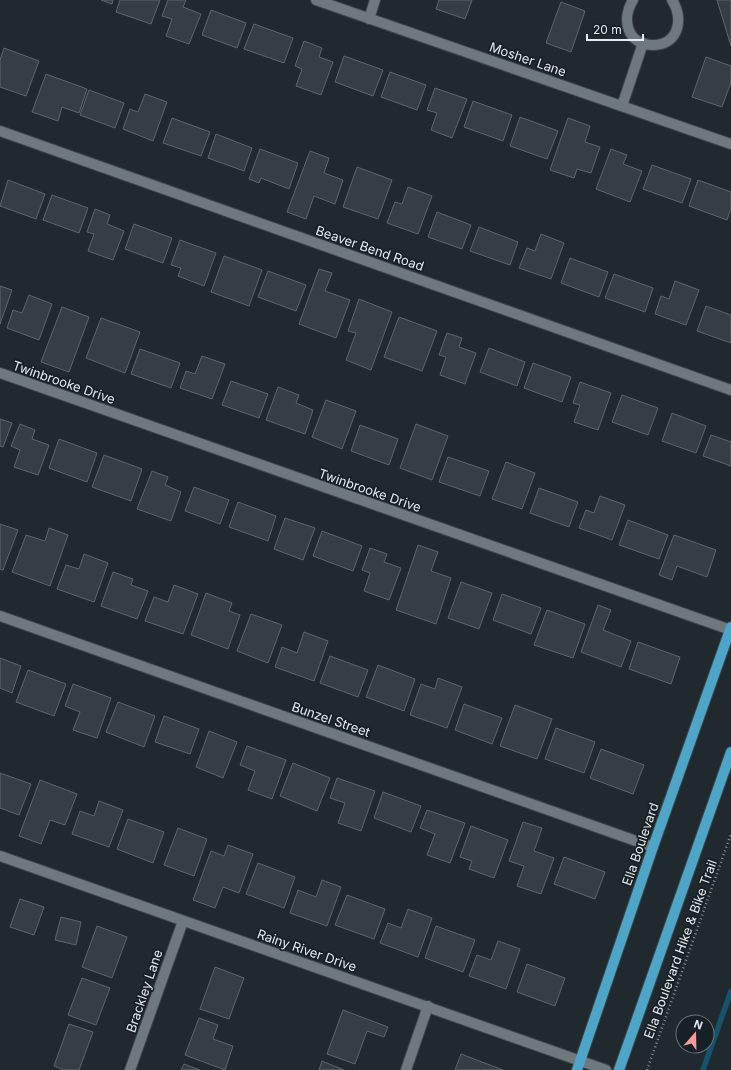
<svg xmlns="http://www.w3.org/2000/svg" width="731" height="1070" viewBox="0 0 731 1070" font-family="Inter,sans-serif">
<rect width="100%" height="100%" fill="#20292e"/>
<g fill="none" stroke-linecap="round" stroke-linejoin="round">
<!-- stream -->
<polyline stroke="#16546e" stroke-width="5.5" points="703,1070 731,991"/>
</g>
<!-- building -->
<g fill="#343e43" stroke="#5c676c">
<polygon points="101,0 113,0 112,4"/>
<polygon points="120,0 160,0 151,24 116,12"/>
<polygon points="168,0 186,0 183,7 201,14 189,44 166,36 172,19 162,16"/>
<polygon points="439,0 472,0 465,19 436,9"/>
<polygon points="717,0 731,0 731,46"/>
<polygon points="561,2 585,11 571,52 546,43"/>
<polygon points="211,10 246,23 237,48 202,35"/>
<polygon points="254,24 293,38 284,63 244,49"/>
<polygon points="304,41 322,48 319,57 333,62 321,95 296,86 302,69 295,66"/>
<polygon points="4,48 39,61 26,96 0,87 0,60"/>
<polygon points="344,56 383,70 373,96 335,82"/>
<polygon points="706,57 731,66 731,82 722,107 692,97"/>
<polygon points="390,72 426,85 417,110 381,97"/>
<polygon points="46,74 87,89 79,113 62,107 58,121 32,112"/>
<polygon points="435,88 467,99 452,138 431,130 437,113 427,110"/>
<polygon points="89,90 124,103 115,128 80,115"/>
<polygon points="145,94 167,102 153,141 123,129 130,109 138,112"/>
<polygon points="473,101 512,115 503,141 464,127"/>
<polygon points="520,117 558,131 547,159 510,146"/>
<polygon points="172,118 210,132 201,156 163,143"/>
<polygon points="568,118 590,126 585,142 600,147 591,173 577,169 574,178 550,170"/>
<polygon points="216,134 252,148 244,171 208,158"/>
<polygon points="260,149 298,163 289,189 261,178 259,183 249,179"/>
<polygon points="611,149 627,155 623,164 642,171 630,202 596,189"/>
<polygon points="310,151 329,158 324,173 343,180 335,204 314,196 306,219 287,212"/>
<polygon points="652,165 691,179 682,203 643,189"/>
<polygon points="357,167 392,180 378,219 343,207"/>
<polygon points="8,180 45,194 36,219 0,206"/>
<polygon points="698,180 731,192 731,208 727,220 689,206"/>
<polygon points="408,187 432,196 418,234 387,223 395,202 402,204"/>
<polygon points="52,195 88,208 79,233 43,220"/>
<polygon points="95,209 110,215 107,224 124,231 113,260 88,251 94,234 87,232"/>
<polygon points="437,212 471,225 462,249 428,237"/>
<polygon points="134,224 172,238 163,263 125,249"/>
<polygon points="479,227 518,242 510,265 470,251"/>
<polygon points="541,234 564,243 551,279 519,268 527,248 535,251"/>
<polygon points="180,240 216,253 204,286 178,276 181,268 171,265"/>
<polygon points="224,256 262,270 249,306 211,292"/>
<polygon points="570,258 608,272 599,297 561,283"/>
<polygon points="319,269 332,273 325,291 350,300 336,338 299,324"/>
<polygon points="268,271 306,285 296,311 258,297"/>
<polygon points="614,274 653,288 645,312 605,298"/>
<polygon points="675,281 699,290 686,325 655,314 661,296 669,299"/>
<polygon points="0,286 12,290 0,324"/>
<polygon points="29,295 52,304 39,340 7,328 13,310 22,313"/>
<polygon points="359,299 392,312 371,370 346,360 356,333 348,331"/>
<polygon points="706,306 731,315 731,343 697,331"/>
<polygon points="62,307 89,317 69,372 41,362"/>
<polygon points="399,317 437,331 422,371 384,357"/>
<polygon points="101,318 140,332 125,373 86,358"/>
<polygon points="447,333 462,338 459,347 476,353 465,384 440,375 446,357 439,355"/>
<polygon points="489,348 525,362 517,386 480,372"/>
<polygon points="140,349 180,363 171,388 131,374"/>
<polygon points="202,356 225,364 212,399 180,388 186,371 195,374"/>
<polygon points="533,363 571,377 562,402 524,388"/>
<polygon points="231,381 268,394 259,418 222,405"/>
<polygon points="580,382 611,393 598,430 574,422 580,405 573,403"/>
<polygon points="278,387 299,395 296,403 313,410 305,434 266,420"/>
<polygon points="622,395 658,408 648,435 612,422"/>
<polygon points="326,400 356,411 342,449 312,437"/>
<polygon points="672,413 706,426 696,453 662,441"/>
<polygon points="0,419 12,423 3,447 0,446"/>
<polygon points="20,424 35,430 32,439 49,445 38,475 14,467 20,450 11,446"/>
<polygon points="416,424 448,436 432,480 400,468"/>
<polygon points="360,425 398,439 389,465 351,451"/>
<polygon points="711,435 731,442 731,466 703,456"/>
<polygon points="59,439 97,453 87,482 49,468"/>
<polygon points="104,455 142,469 131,501 92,487"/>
<polygon points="448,457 489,471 480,496 439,482"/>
<polygon points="506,462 535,473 522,509 492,499"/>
<polygon points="152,471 168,477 165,485 181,492 171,521 137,509"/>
<polygon points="194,487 229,500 220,524 185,511"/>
<polygon points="539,488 578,502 569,527 530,513"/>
<polygon points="600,496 625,505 612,540 579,528 586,510 594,513"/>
<polygon points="238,502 276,516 268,541 229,527"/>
<polygon points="285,518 315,528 303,560 274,549"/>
<polygon points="628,520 668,535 659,559 619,545"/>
<polygon points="0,524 18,530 3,570 0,569"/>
<polygon points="49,528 68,535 50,586 12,572 26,535 45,541"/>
<polygon points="322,531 362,546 353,571 313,556"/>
<polygon points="674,535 716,550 707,577 677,566 672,580 659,575"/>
<polygon points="418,545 438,552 431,571 451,578 436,624 396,610"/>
<polygon points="370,548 387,554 384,562 401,568 389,600 364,591 370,573 362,570"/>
<polygon points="84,554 108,563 94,602 57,589 66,565 79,569"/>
<polygon points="113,572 133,579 131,585 148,591 137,619 101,606"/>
<polygon points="461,582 492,593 479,629 448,618"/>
<polygon points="174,585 198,594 183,634 145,621 154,597 168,602"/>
<polygon points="206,593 232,603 229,611 240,615 228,649 191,635"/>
<polygon points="502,594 541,608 531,634 493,620"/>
<polygon points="598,605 611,610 603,630 631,641 621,667 581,652"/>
<polygon points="547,610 585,624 573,658 534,645"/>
<polygon points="251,614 282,625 268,663 237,651"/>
<polygon points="304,632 328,641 314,681 275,667 282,647 297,653"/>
<polygon points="638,642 680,657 671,684 629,669"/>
<polygon points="330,656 368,670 358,697 320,683"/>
<polygon points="0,658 21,666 12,693 0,688"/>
<polygon points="378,665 415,679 404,711 366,697"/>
<polygon points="28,670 66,684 54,716 16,702"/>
<polygon points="438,678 462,687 447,728 410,715 421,684 435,689"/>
<polygon points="73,684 111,698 97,738 73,730 80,712 65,706"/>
<polygon points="118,702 155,716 144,747 106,732"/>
<polygon points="464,704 502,718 492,744 455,730"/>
<polygon points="515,705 552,719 537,759 500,746"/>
<polygon points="164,716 199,729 190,754 155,742"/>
<polygon points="556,728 595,742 584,773 545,759"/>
<polygon points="209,731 237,742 223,778 196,767"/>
<polygon points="247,746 286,760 272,799 248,790 255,771 240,765"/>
<polygon points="601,749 644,765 633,794 590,778"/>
<polygon points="293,763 330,778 317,811 280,796"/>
<polygon points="0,773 31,784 19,815 0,808"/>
<polygon points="337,778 375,791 361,831 338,823 345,803 330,798"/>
<polygon points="40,780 77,794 65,825 50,820 41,844 19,836"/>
<polygon points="383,792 421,806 411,832 374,818"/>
<polygon points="99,801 123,810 109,847 72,834 80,811 94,816"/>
<polygon points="427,810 465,823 450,863 427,855 435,834 420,828"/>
<polygon points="128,819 164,832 153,863 117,849"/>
<polygon points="523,822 542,828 534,851 554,858 541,894 517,886 524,866 509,861"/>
<polygon points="471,826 508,840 494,878 469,869 472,861 460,857"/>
<polygon points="178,828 207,839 194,876 164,865"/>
<polygon points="228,845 253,854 239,893 223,887 215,908 193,900 211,851 224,856"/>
<polygon points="564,857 605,872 595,899 554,884"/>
<polygon points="258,863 295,877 284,908 246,894"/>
<polygon points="322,880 341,887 327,926 290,913 298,890 316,897"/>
<polygon points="347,895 385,909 374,939 335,925"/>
<polygon points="20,899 44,907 34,935 10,927"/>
<polygon points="408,909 432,918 418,957 380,943 388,923 401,928"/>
<polygon points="61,917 81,922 76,945 55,940"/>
<polygon points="97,926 127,937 112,978 82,967"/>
<polygon points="436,926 475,940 463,972 425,958"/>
<polygon points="498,941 520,949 506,989 469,976 477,955 491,960"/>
<polygon points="527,964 565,978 555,1006 517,992"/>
<polygon points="215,967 244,978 229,1019 200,1009"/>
<polygon points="82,978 110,988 96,1025 68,1015"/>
<polygon points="343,1010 388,1027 384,1037 367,1031 355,1064 327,1054"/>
<polygon points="199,1018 218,1025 213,1039 233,1046 225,1070 185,1055"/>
<polygon points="69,1024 93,1032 79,1070 64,1070 54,1066"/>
<polygon points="461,1054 503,1070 455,1070"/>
<polygon points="322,1061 344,1070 319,1070"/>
<polygon points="184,1064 200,1070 181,1070"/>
</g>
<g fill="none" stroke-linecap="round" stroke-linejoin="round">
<defs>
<g id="minor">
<polyline points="316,0 731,144"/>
<path d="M633,0C621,19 627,45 653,45C679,45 684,18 672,0"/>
<polyline points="369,19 375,0"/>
<polyline points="622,106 643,43"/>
<polyline points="0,131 731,390"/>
<polyline points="0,373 731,630"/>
<polyline points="0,616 653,847"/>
<polyline points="0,856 606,1070"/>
<polyline points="130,1070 183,921"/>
<polyline points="406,1070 428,1006"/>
</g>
<g id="major">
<polyline points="577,1070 653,847 731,627"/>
<polyline points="619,1070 731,752"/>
</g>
</defs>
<!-- minor casing -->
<use href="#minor" stroke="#3e464a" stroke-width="12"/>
<!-- major casing -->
<use href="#major" stroke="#3e464a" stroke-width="12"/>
<!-- path -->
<polyline stroke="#889094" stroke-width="2.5" stroke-dasharray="1 3" stroke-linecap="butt" points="647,1070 731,834"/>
<!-- minor -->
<use href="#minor" stroke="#6e797e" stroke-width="10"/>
<!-- major -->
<use href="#major" stroke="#4da5c7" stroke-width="10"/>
</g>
<g text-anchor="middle" stroke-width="3.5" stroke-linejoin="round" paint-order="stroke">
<!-- street labels -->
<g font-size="13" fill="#e5ebee" stroke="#172024">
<text transform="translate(528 59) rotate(19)" y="5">Mosher Lane</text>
<text transform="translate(370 248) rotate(19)" y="5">Beaver Bend Road</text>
<text transform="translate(64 382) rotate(19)" y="5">Twinbrooke Drive</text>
<text transform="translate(370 490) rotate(19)" y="5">Twinbrooke Drive</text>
<text transform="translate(331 719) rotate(19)" y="5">Bunzel Street</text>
<text transform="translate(640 844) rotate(-71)" y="5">Ella Boulevard</text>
<text transform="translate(680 949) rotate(-70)" y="5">Ella Boulevard Hike &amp; Bike Trail</text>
<text transform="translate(307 950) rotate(19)" y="5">Rainy River Drive</text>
<text transform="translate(144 991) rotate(-71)" y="5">Brackley Lane</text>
</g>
</g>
<!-- north arrow -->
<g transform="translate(695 1034) rotate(20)"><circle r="19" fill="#172024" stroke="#697175"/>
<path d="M0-3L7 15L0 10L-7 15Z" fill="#f59b9b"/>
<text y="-6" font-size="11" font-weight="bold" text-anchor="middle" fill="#e5ebee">N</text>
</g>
<!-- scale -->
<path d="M587 34v6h56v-6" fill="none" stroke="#e5ebee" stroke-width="2"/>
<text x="593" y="34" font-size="12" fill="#e5ebee" stroke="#172024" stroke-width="3" paint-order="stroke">20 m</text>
</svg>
